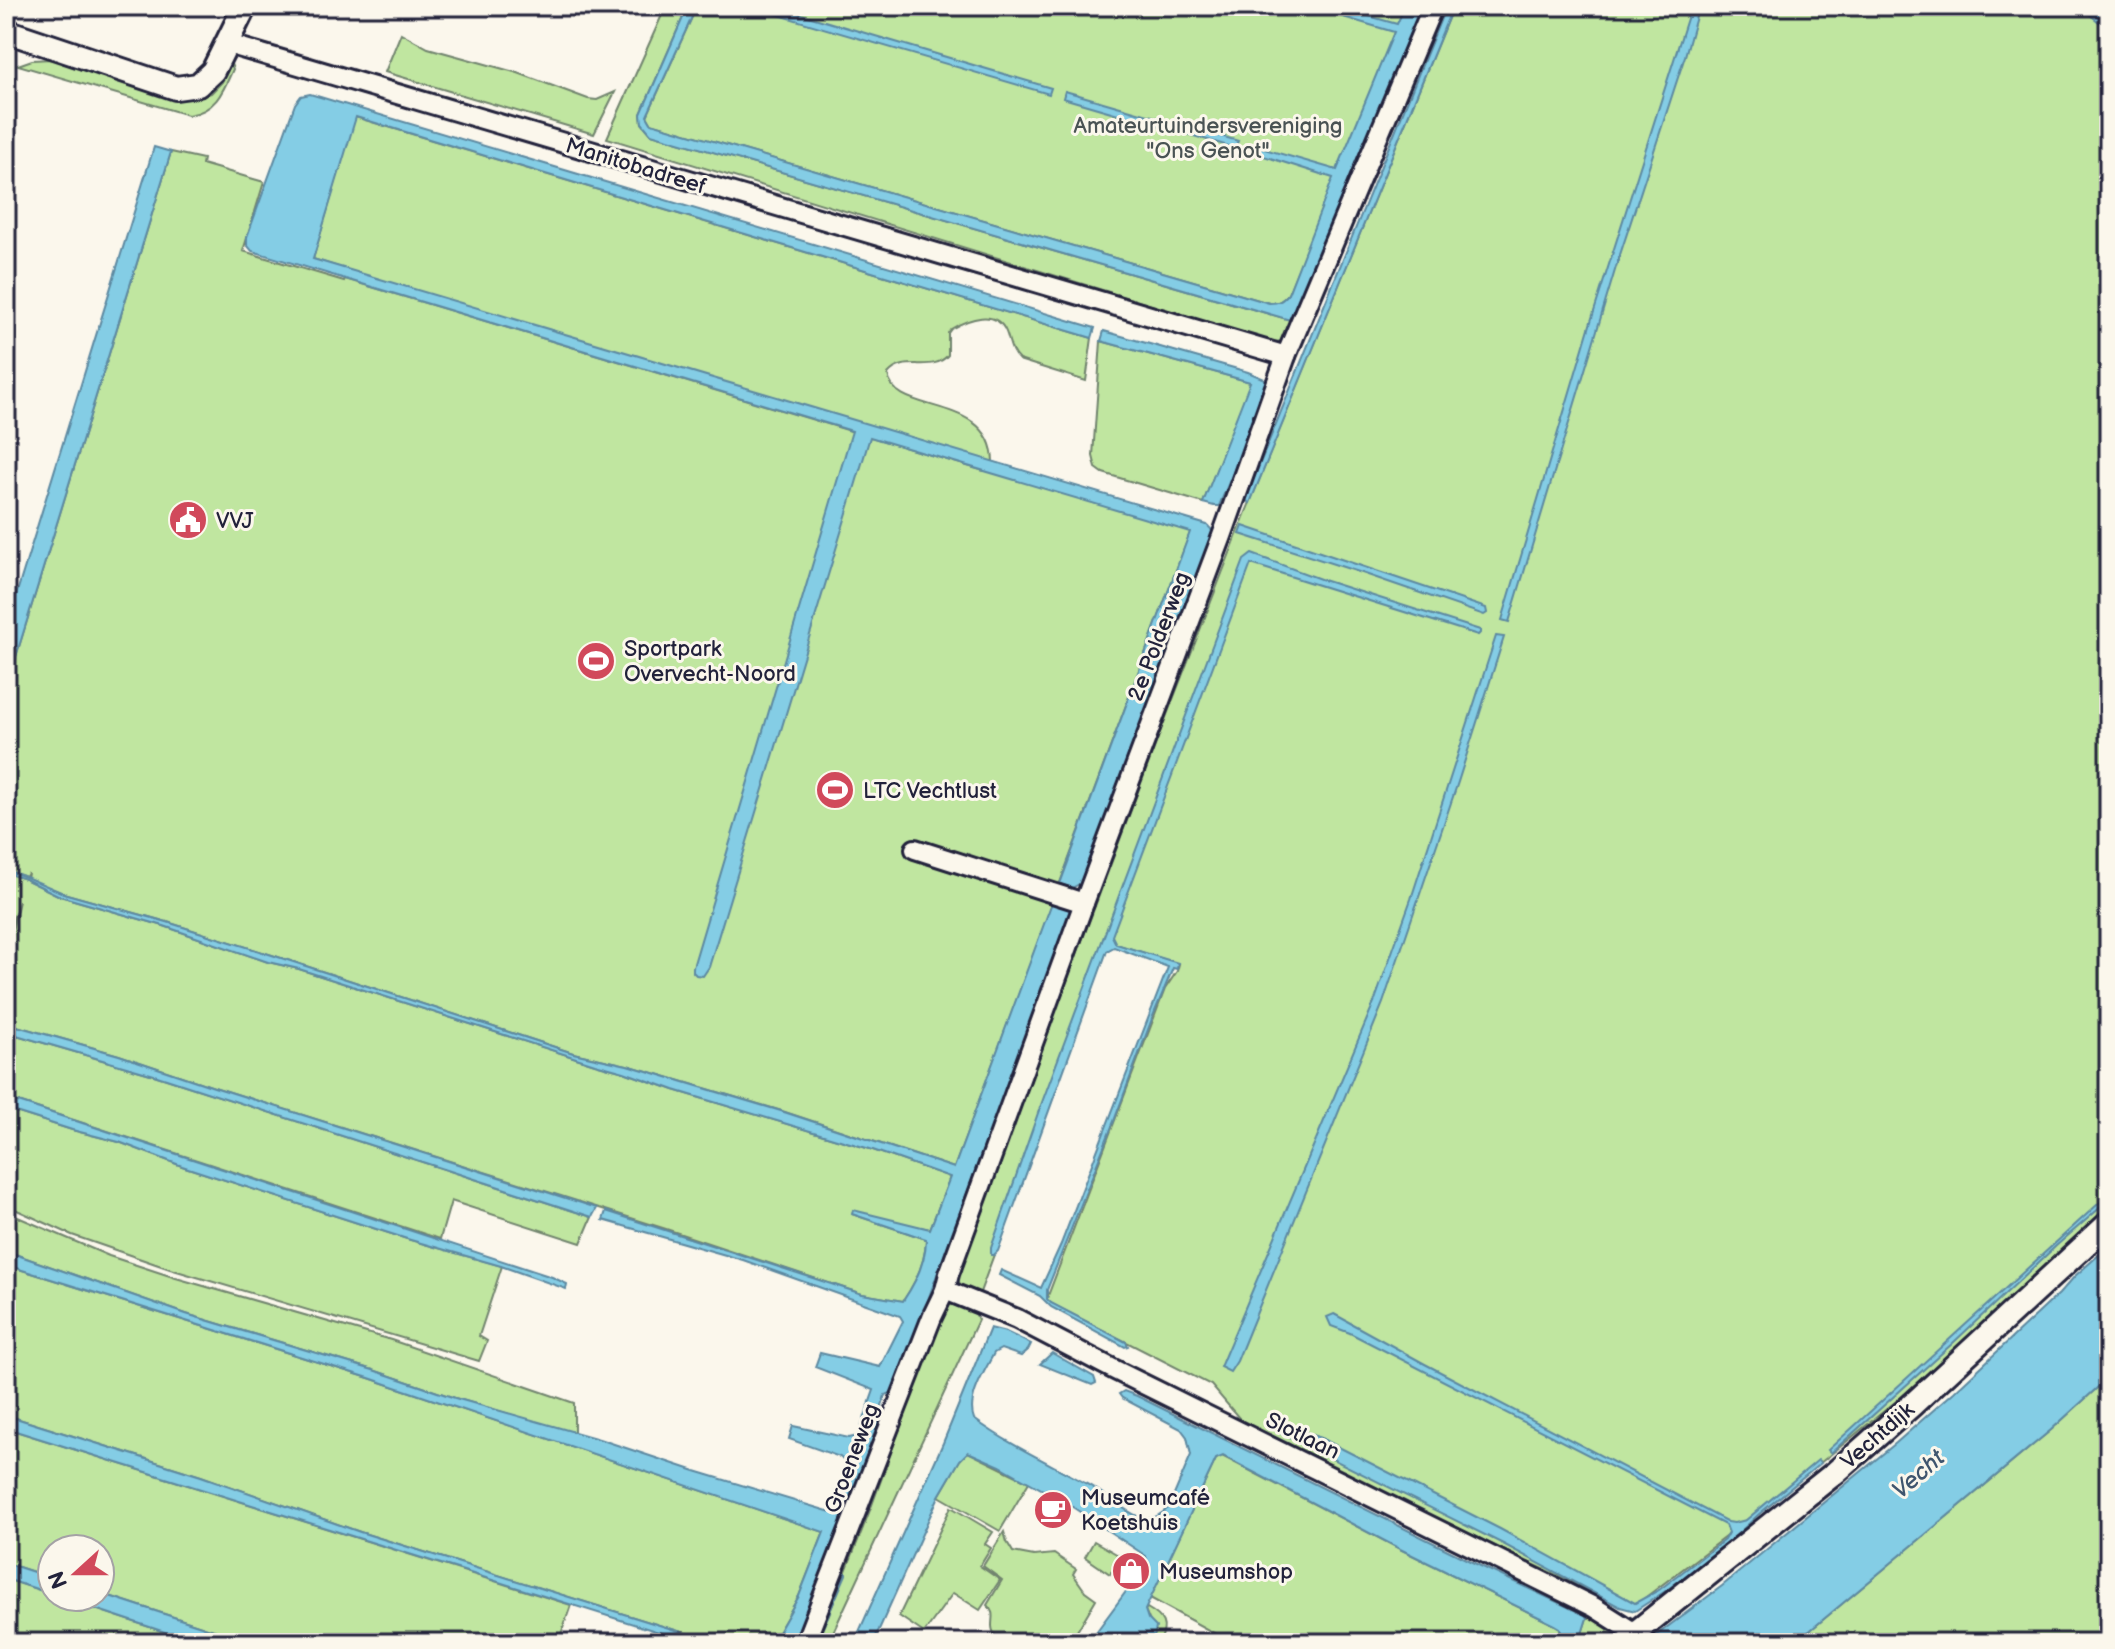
<svg xmlns="http://www.w3.org/2000/svg" width="2115" height="1649" viewBox="0 0 2115 1649" font-family="'Balsamiq Sans',sans-serif">
<rect width="100%" height="100%" fill="#fbf7ec"/>
<filter id="ink" filterUnits="userSpaceOnUse"><feTurbulence type="fractalNoise" baseFrequency=".0125" numOctaves="2"/><feDisplacementMap in="SourceGraphic" scale="16" xChannelSelector="R" yChannelSelector="G"/><feConvolveMatrix kernelMatrix="1 2 1 2 8 2 1 2 1" color-interpolation-filters="sRGB"/></filter>
<g filter="url(#ink)">
<!-- green -->
<g fill="#c0e6a0" stroke="#71846e" stroke-width="2">
<polygon points="666,6 688,6 641,114 642,123 651,134 1290,320 1296,316 1285,341 1272,342 607,138"/>
<path d="M697,6H1405L1288,294C1282,301 1279,303 1269,303L651,123L647,116Z"/>
<polygon points="1453,6 2109,6 2109,1211 1900,1398 1787,1490 1630,1609 1526,1561 1244,1424 1211,1385 1046,1301 1165,989 1177,971 1179,964 1116,944 1111,939 979,1295 964,1290 957,1279 1014,1122 1158,738 1244,517"/>
<polygon points="401,33 428,48 518,73 588,99 597,100 615,92 594,134 385,72"/>
<path d="M51,59L138,88L190,99L211,93L222,82L231,64L233,69C223,92 215,112 188,115L18,65L32,60Z"/>
<path d="M355,117L1092,338L1086,381L1019,360C1010,352 1010,342 1006,332C996,308 968,319 951,329L948,333V355C932,374 905,354 888,374C892,417 992,393 993,462L1194,522L954,1168L782,1111L627,1065L573,1053L272,955L167,922L63,893L27,879L28,873L26,877L6,870V689L171,152L203,159L202,164L264,182L243,251L344,281L345,279L984,471L313,259Z"/>
<polygon points="1101,341 1251,382 1203,503 1103,473 1096,468 1093,456"/>
<path d="M6,873L25,879L60,896L164,926L268,962L299,969L595,1064L624,1072L674,1090L870,1149L950,1177L930,1229L852,1214L926,1239C926,1261 916,1282 903,1301L862,1294L666,1229L214,1087L119,1055L6,1023V956L19,901L6,941Z"/>
<polygon points="6,1032 154,1075 592,1217 581,1243 451,1201 440,1239 6,1098"/>
<polygon points="6,1109 72,1130 119,1142 182,1166 407,1239 502,1266 479,1336 487,1341 479,1361 170,1269 72,1235 6,1205"/>
<polygon points="6,1212 109,1256 176,1278 391,1340 574,1403 574,1433 455,1398 373,1370 186,1314 6,1251"/>
<polygon points="6,1265 369,1378 824,1532 799,1596 772,1643 717,1643 360,1532 201,1476 6,1415"/>
<polygon points="947,1299 975,1312 978,1320 829,1641 820,1633 829,1614 872,1505"/>
<polygon points="2109,1377 2109,1643 1795,1643 2051,1430"/>
<polygon points="6,1428 571,1605 558,1643 253,1643 100,1593 100,1549 52,1549 52,1578 6,1563"/>
<polygon points="968,1452 1029,1482 1000,1531 939,1496 960,1460"/>
<polygon points="1222,1456 1400,1549 1555,1625 1560,1628 1561,1632 1553,1643 1232,1643 1150,1598 1216,1459"/>
<polygon points="951,1507 993,1532 985,1544 991,1548 980,1566 1000,1580 980,1610 953,1593 924,1633 899,1616"/>
<path d="M1004,1532L1007,1542L1013,1552L1034,1556L1054,1554L1076,1569L1073,1574L1085,1591L1096,1599L1070,1643H999C996,1638 992,1632 992,1626C992,1616 995,1613 987,1605L1002,1580L983,1566Z"/>
<polygon points="1094,1541 1120,1556 1110,1574 1085,1557"/>
<polygon points="6,1579 52,1594 52,1597 59,1597 198,1643 6,1643"/>
<path d="M1582,1606C1596,1616 1618,1624 1616,1643H1579L1587,1618L1577,1612Z"/>
<path d="M1147,1608C1163,1617 1169,1625 1159,1643H1150L1155,1634L1145,1610Z"/>
</g>
<!-- water -->
<g fill="#84cde5" stroke="#5d89a1" stroke-width="2">
<path d="M688,6H697L647,116L651,123L1269,303C1279,303 1282,301 1288,294L1333,178L1251,152L1254,146L1337,170L1394,32L1312,8L1313,6H1333L1397,24L1405,6H1424L1296,316L1290,320L651,134L642,123L641,114Z"/>
<polygon points="748,6 774,6 1051,88 1049,94"/>
<polygon points="1446,6 1453,6 1250,503 1245,500"/>
<polygon points="1691,6 1699,6 1685,56 1616,267 1509,622 1502,620 1592,318"/>
<polygon points="2079,6 2092,6 2109,20 2109,30"/>
<polygon points="1065,91 1238,141 1235,148 1063,98"/>
<polygon points="310,94 1095,328 1092,338 356,117 313,259 1207,525 1211,529 1213,534 1088,874 1081,883 1072,888 1060,884 1190,532 870,437 709,967 703,976 696,975 693,972 693,967 852,431 252,251 247,245 247,237 295,104 301,96"/>
<polygon points="154,147 171,152 6,689 6,628"/>
<polygon points="1104,331 1248,372 1267,380 1270,386 1219,506 1214,506 1203,503 1250,382 1101,341"/>
<polygon points="1243,526 1486,608 1487,613 1484,615 1362,573 1240,534"/>
<polygon points="1252,554 1323,580 1480,630 1480,633 1478,635 1251,564 1112,936 1116,944 1178,963 1177,969 1173,968 1153,1016 1114,1121 1047,1290 1047,1299 1051,1303 1126,1342 1128,1346 1125,1347 1051,1307 1040,1296 999,1275 1001,1270 1041,1288 1061,1244 1168,967 1114,947 1107,951 998,1251 994,1255 991,1255 991,1248 1038,1113 1244,560"/>
<polygon points="1496,636 1504,637 1458,782 1383,1003 1237,1361 1230,1372 1220,1367 1375,1000 1411,899"/>
<path d="M6,870L26,877L63,893L167,922L272,955L573,1053L627,1065L781,1111L954,1168L1054,897L1068,901L1071,911V917L952,1233L895,1392L885,1395L881,1410L887,1418L798,1643H772L799,1596L824,1532L369,1378L6,1265V1251L186,1314L373,1370L455,1398L599,1439L695,1471L831,1512L848,1465L840,1457L789,1439L793,1426L849,1438L858,1436L874,1390L815,1367L820,1353L880,1367L903,1321L900,1316L743,1260L603,1220L606,1211L862,1294L903,1301C916,1282 926,1262 926,1239L852,1214L853,1210L930,1229L950,1177L870,1149L674,1090L624,1072L595,1064L299,969L268,962L164,926L60,896L25,879L6,873Z"/>
<polygon points="6,1023 119,1055 214,1087 597,1208 592,1217 154,1075 6,1032"/>
<polygon points="6,1098 552,1277 567,1284 566,1289 501,1266 407,1239 182,1166 119,1142 72,1130 6,1109"/>
<polygon points="2109,1194 2109,1200 2056,1246 1953,1343 1831,1453 1828,1450"/>
<polygon points="2109,1246 2109,1377 2051,1430 1795,1643 1646,1643 1722,1586 1896,1443 1954,1392 2059,1294 2075,1276"/>
<polygon points="1334,1314 1425,1364 1728,1522 1734,1523 1746,1520 1818,1460 1821,1463 1758,1515 1723,1548 1664,1592 1635,1611 1620,1607 1505,1545 1276,1431 1277,1424 1280,1422 1323,1439 1500,1529 1635,1603 1659,1590 1724,1540 1728,1533 1725,1525 1350,1333 1331,1326 1327,1317"/>
<path d="M990,1328L1006,1332L1031,1344L1028,1350L1021,1356L1001,1349L994,1353C985,1371 966,1399 974,1419C1012,1447 1054,1465 1094,1488C1107,1496 1127,1513 1142,1518C1152,1521 1162,1514 1169,1507L1191,1455L1187,1437L1181,1429L1122,1398L1119,1394L1124,1391L1137,1396L1470,1561L1585,1615L1587,1618L1579,1643H1553L1561,1632L1560,1628L1555,1625L1400,1549L1223,1456L1216,1459L1145,1610L1148,1619L1156,1627L1155,1634L1150,1643H1088L1147,1563L1146,1556L1068,1504L1000,1466L968,1452L960,1460L939,1496L873,1643H854L943,1443Z"/>
<polygon points="1052,1353 1094,1377 1096,1383 1092,1385 1040,1364"/>
<polygon points="6,1415 201,1476 360,1532 717,1643 694,1643 6,1428"/>
<polygon points="6,1563 52,1578 52,1594 6,1579"/>
<polygon points="100,1593 244,1640 253,1643 198,1643 59,1597 100,1597"/>
</g>
<g fill="none" stroke-linecap="round" stroke-linejoin="round">
<!-- stream -->
<polyline stroke="#5d89a1" stroke-width="6" points="814,1643 844,1574"/>
<defs>
<g id="minor">
<polyline points="228,44 1286,356"/>
<polyline points="915,849 1084,903"/>
<polyline points="945,1290 1017,1319 1115,1370 1594,1607 1635,1633"/>
<polyline points="803,1643 808,1635 932,1317 945,1290 949,1274 1084,903 1222,536 1286,356 1433,6"/>
</g>
<g id="tertiary">
<polyline points="6,31 176,88 198,85 213,71 245,6"/>
<polyline points="1628,1643 1635,1633 1836,1472 1913,1404 2109,1223"/>
</g>
</defs>
<!-- minor casing -->
<use href="#minor" stroke="#22223b" stroke-width="24"/>
<!-- tertiary casing -->
<use href="#tertiary" stroke="#22223b" stroke-width="28"/>
<!-- minor -->
<use href="#minor" stroke="#fbf7ec" stroke-width="18"/>
<!-- tertiary -->
<use href="#tertiary" stroke="#fbf7ec" stroke-width="22"/>
</g>
</g>
<!-- icons -->
<defs>
<symbol id="civic-disc" viewBox="-11 -11 22 22"><circle r="9.5" fill="#d1495b" stroke="#fbf7ec"/><path d="M-.6-6.5H3V-4.5H.6V-3L4-1V1h2V6H-6V1h2V-1L-.6-3ZM-1.2 2.5V6h2.4V2.5Z" fill="#fff"/></symbol>
<symbol id="stadium-disc" viewBox="-11 -11 22 22"><circle r="9.5" fill="#d1495b" stroke="#fbf7ec"/><path d="M0-5a6.5 5 0 1 0 0 10a6.5 5 0 1 0 0-10ZM-3.5-1.8h7v3.6h-7Z" fill="#fff"/></symbol>
<symbol id="cafe-disc" viewBox="-11 -11 22 22"><circle r="9.5" fill="#d1495b" stroke="#fbf7ec"/><path d="M-5.5-4.5H6V0H3Q3 3.5 0 3.5H-2.5Q-5.5 3.5-5.5 0ZM3-3.2v2h1.7v-2ZM-6 4.5H4V6H-6Z" fill="#fff"/></symbol>
<symbol id="shop-disc" viewBox="-11 -11 22 22"><circle r="9.5" fill="#d1495b" stroke="#fbf7ec"/><path d="M-5-2.5h2.3a2.7 3.5 0 0 1 5.4 0H5L5.5 6h-11ZM-1.5-2.5h3a1.5 2.3 0 0 0-3 0Z" fill="#fff"/></symbol>
</defs>
<g fill-rule="evenodd">
<use href="#civic-disc" x="166" y="498" width="44" height="44"/>
<use href="#stadium-disc" x="574" y="639" width="44" height="44"/>
<use href="#stadium-disc" x="813" y="768" width="44" height="44"/>
<use href="#cafe-disc" x="1031" y="1488" width="44" height="44"/>
<use href="#shop-disc" x="1109" y="1549" width="44" height="44"/>
</g>
<g text-anchor="middle" stroke-width="6" stroke-linejoin="round" paint-order="stroke">
<!-- park labels -->
<g font-size="22" fill="#4a5354" stroke="#fbf7ec">
<text x="1208" y="133">Amateurtuindersvereniging<tspan x="1208" dy="25">"Ons Genot"</tspan></text>
</g>
<!-- street labels -->
<g font-size="22" fill="#22223b" stroke="#fbf7ec">
<text transform="translate(636 165) rotate(17)" y="8">Manitobadreef</text>
<text transform="translate(1158 636) rotate(-69)" y="8">2e Polderweg</text>
<text transform="translate(1303 1435) rotate(26)" y="8">Slotlaan</text>
<text transform="translate(1877 1435) rotate(-41)" y="8">Vechtdijk</text>
<text transform="translate(851 1458) rotate(-69)" y="8">Groeneweg</text>
</g>
<!-- poi labels -->
<g font-size="22" fill="#22223b" stroke="#fbf7ec" text-anchor="start">
<text x="216" y="528">VVJ</text>
<text x="624" y="656">Sportpark<tspan x="624" dy="25">Overvecht-Noord</tspan></text>
<text x="863" y="798">LTC Vechtlust</text>
<text x="1081" y="1505">Museumcafé<tspan x="1081" dy="25">Koetshuis</tspan></text>
<text x="1159" y="1579">Museumshop</text>
</g>
<!-- water labels -->
<g font-size="24" font-style="italic" fill="#3f556e" stroke="#fbf7ec">
<text transform="translate(1918 1474) rotate(-41)" y="8">Vecht</text>
</g>
</g>
<!-- margin -->
<rect width="2115" height="1649" fill="none" stroke="#fbf7ec" stroke-width="32"/>
<rect x="16" y="16" width="2083" height="1617" fill="none" stroke="#22223b" stroke-width="3" filter="url(#ink)"/>
<!-- north arrow -->
<g transform="translate(76 1573) rotate(249)"><circle r="38" fill="#fbf7ec" stroke="#a4a2a5" stroke-width="2"/>
<path d="M0-6L14 30L0 20L-14 30Z" fill="#d1495b"/>
<text y="-12" font-size="22" font-weight="bold" text-anchor="middle" fill="#22223b">N</text>
</g>
</svg>
